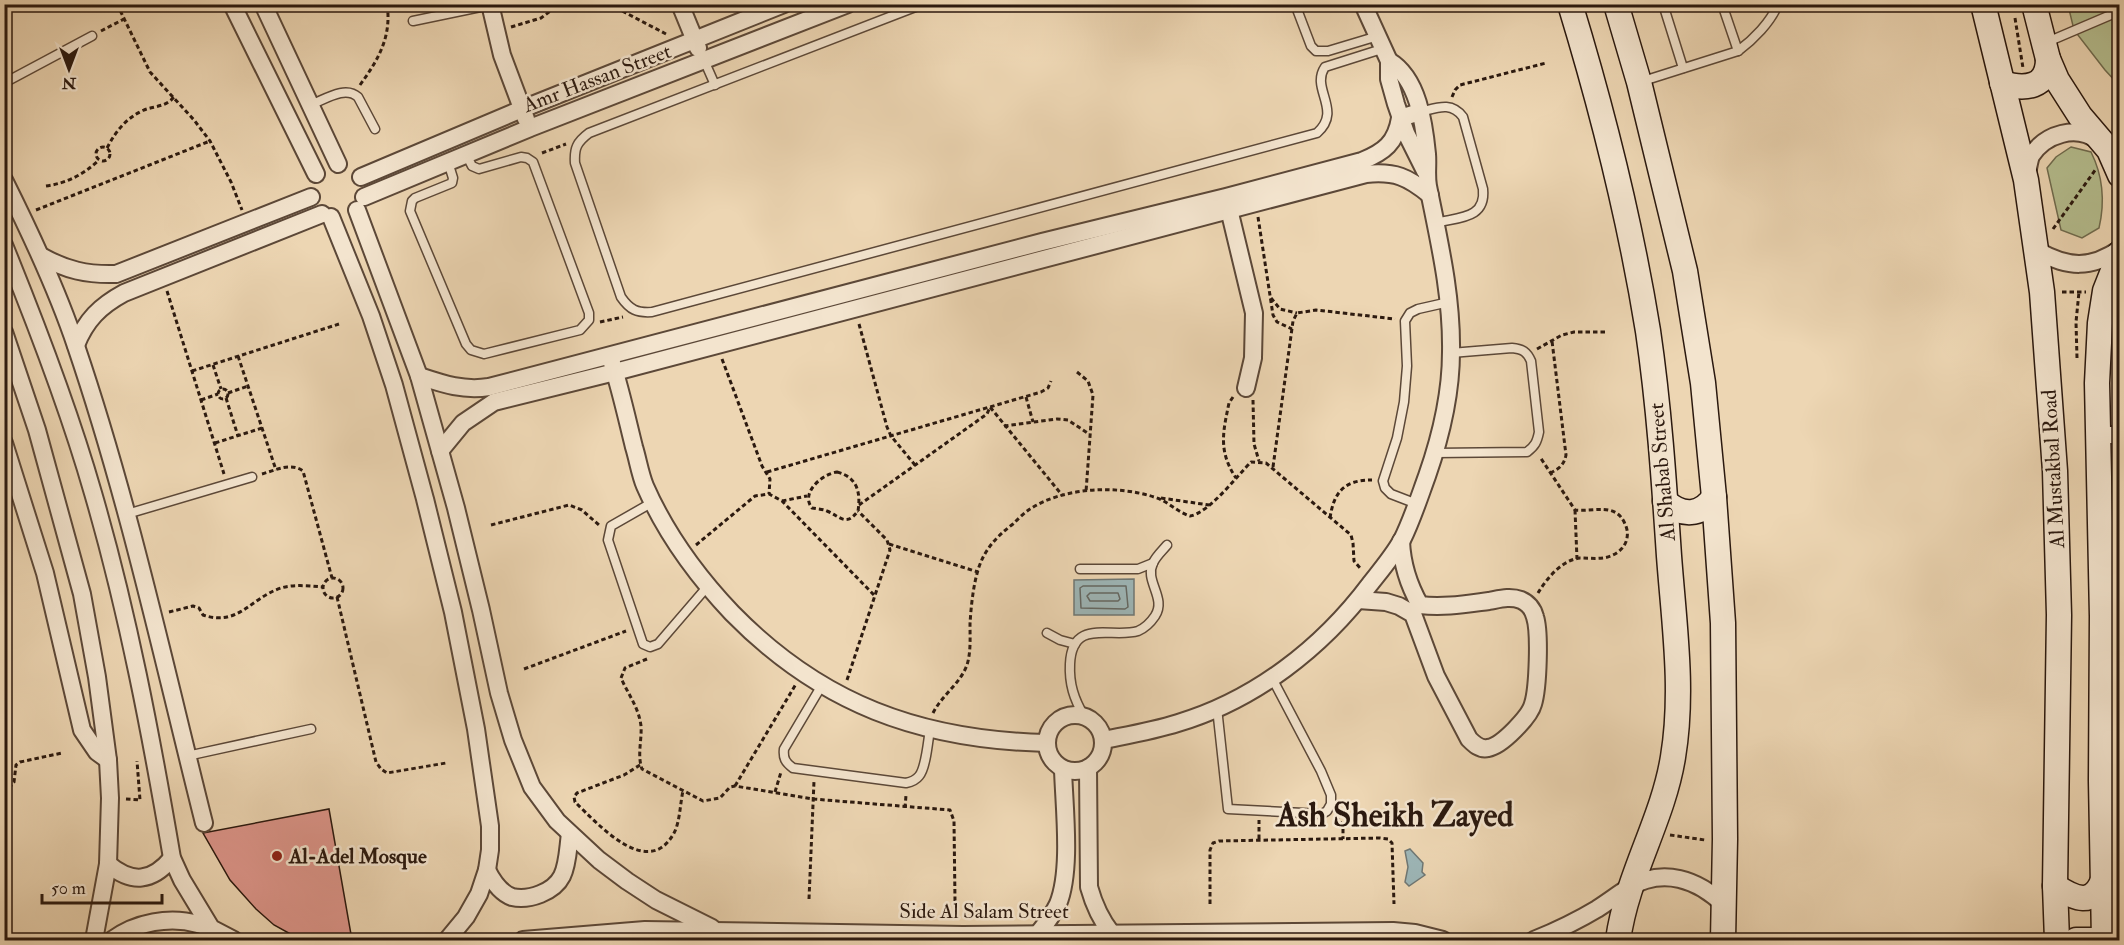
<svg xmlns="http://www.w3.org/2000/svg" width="2124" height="945" viewBox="0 0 2124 945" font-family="'IM FELL Double Pica',serif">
<rect width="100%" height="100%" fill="#edd6b3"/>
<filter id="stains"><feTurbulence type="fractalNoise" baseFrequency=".00333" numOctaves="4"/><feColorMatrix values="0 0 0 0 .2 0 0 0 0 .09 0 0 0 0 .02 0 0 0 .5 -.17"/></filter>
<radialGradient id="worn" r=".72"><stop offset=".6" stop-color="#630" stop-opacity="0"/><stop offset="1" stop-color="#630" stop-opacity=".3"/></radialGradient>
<!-- green -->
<g fill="#b5be8f" stroke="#706c4f" stroke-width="1.5">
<polygon points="2068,5 2119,5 2119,85 2105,70 2074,30"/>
<path d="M2071,147L2091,152C2103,176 2105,202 2099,228L2082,238L2061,230L2047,168L2056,157Z"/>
</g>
<!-- water -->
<g fill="#9db6b7" stroke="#6f7774" stroke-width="1.5">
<polygon points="1134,579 1134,615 1074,615 1074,580"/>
<polygon points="1410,849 1423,863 1422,872 1425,875 1409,886 1405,882 1408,867 1405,851"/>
</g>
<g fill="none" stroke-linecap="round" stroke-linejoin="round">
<!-- shore -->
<g stroke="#646863" stroke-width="1.5">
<polygon points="1083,586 1126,586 1128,607 1125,609 1081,608 1080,588"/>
<polygon points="1090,593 1118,593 1120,599 1118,601 1090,601 1087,596"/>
</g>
</g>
<!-- building -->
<polygon fill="#dc958a" stroke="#2b190f" stroke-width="1.5" points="329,809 352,940 319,940 294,936 274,925 256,909 230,880 203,833"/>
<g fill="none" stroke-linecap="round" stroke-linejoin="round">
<defs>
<g id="lane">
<path d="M923,4L589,133C577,142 574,148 575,163L621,297C630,310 637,313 652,312L1317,133C1343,110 1310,89 1325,67L1385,48"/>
<polyline points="1295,4 1311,46 1316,51 1328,51 1378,36"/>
<polyline points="1663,4 1683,68"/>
<polyline points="1722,4 1738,51"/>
<polyline points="413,21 490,5"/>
<polyline points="2045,43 2120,11"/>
<polyline points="704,60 715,85"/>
<path d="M1640,82L1738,51C1753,40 1771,22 1778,4"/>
<polyline points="4,83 92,36"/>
<path d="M310,105C324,100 345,85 358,97L375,129"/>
<path d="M1420,112C1437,108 1451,101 1463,117L1483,189C1486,219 1459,217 1436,223"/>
<polyline points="448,162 453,178 452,183 415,198 412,201 410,211 466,344 471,350 484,354 580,330 589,320 589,313 533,162 527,158 521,157 479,169 472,166 466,154"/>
<path d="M1435,453L1527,452C1535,446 1537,442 1539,432L1531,361C1527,352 1523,349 1512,348L1451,353"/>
<polyline points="653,502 611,526 608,540 643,644 650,647 658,644 707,587"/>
<polyline points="1417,504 1391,494 1385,488 1383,481 1397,438 1404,402 1407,366 1405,321 1410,313 1418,309 1449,302"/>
<polyline points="127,514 252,477"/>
<polyline points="1080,569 1138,569 1153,563"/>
<polyline points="1047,633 1060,640 1075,644"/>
<path d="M822,685L784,749C783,758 785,762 793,768L906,783C911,782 916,780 919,776C926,768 928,741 930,729"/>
<polyline points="1217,708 1228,809 1322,814 1327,811 1331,804 1331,795 1321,771 1272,678"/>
<path d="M1084,716C1074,699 1069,684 1070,664C1072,617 1112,639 1138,631C1145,628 1151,622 1155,616C1167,598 1144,581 1153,563C1156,556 1163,550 1167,545"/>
<polyline points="187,756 311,729"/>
</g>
<g id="street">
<polyline points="232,4 316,174"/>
<polyline points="263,4 338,164"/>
<polyline points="490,4 502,55 526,119"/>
<polyline points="680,4 698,48"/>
<polyline points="1363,4 1389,61 1389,79 1396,104 1406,133 1425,171"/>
<path d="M2027,175C2028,169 2029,161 2031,156C2045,134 2077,124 2098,141"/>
<polyline points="361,177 522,109 784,4"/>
<path d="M4,180C31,234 57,289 76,346C129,502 164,664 204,823"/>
<polyline points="364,197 530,128 848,4"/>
<polyline points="1227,201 1254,313 1253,358 1246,388"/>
<polyline points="357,210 419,376 456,508 481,610 499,693 513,740 532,787 557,821 599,860 627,881 656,900 712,928"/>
<polyline points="331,217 371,316 394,385 425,499 453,612 476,729 490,826 490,850 487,870 479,894 466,917 447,940"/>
<path d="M4,245C37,326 69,409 93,493C128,613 151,735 172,858L182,880L211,928L234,940"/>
<path d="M2038,251C2068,268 2091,269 2120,249"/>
<path d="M41,256C66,270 87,275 116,274L311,197"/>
<polyline points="4,332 37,430 82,594 97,677 108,760 110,798 108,864 94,940"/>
<path d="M76,345C86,320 100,306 124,293L322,214"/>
<path d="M612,363C621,391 627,419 634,447C638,460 640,474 645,486C666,534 696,575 732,613C821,704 920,740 1046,743"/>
<path d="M419,376C443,384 463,391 489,387L1042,242L1226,197L1362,161C1384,152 1396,143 1400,118L1420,112"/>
<polyline points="2098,435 2120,435"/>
<polyline points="4,443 45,573 82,730 97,752 108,760"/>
<path d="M440,451L463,423L494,402L615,372L1366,174C1395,171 1408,177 1430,195"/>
<path d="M1358,600L1386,602L1399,606L1413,614L1436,676L1469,739C1474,744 1480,750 1488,748C1502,746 1530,716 1533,704C1538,688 1540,632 1535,617C1533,609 1528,603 1521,600C1510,596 1500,599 1489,601C1466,604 1443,608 1420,605C1408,584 1402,565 1401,541"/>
<circle cx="1075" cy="743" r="28"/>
<polyline points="2102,736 2120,737"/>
<path d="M1103,740C1128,735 1153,731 1178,723C1255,700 1322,648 1370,584C1381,570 1393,556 1402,540C1412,520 1419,498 1427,476C1441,436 1451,395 1451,352C1452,295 1439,241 1428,186C1426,175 1428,165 1427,154C1424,123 1418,78 1389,61"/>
<path d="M1088,768L1089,887C1094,905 1100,919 1112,934"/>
<path d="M108,864C132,884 152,882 172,858"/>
<path d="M487,870C492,880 501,893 512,897C529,901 554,892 562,876C568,864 568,847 570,834"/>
<path d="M1037,935C1045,925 1053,915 1058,904C1072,870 1064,806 1063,769"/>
<path d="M112,940C136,922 170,916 198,924C205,926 210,927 215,932"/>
<polyline points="523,940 645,930 963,935 1393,931 1415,933 1443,940"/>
<path d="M1534,940C1556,931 1577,921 1597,909C1608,902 1617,895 1628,888C1663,867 1698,879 1725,906"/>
</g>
<g id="secondary">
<path d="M1570,4C1603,112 1630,220 1648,331C1659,406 1664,481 1669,556C1674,623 1684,691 1673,757C1663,820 1627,875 1618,940"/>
<polyline points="1616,4 1639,82 1685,271 1703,383 1714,497 1723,623 1725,839 1723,940"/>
<polyline points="1983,4 2026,180 2042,292 2055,471 2059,615 2055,886 2057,940"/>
<polyline points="2034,4 2048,59 2057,80 2080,116 2109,150 2120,175"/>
<path d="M2002,83C2025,90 2048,88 2048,59"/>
<path d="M1665,501C1682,517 1701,516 1714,497"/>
<path d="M2055,886C2075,899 2093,907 2103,880"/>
<polyline points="2076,940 2093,940"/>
<polyline points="2104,940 2101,781 2102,616 2097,383 2100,323 2105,291 2120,253"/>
</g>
</defs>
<!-- lane casing -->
<use href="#lane" stroke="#5c4838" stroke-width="11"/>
<!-- street casing -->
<use href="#street" stroke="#5c4838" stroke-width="20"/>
<!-- secondary casing -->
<use href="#secondary" stroke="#2b190f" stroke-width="27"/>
<!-- path -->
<g stroke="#2b190f" stroke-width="3" stroke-dasharray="4.5 3" stroke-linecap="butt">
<polyline points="117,4 150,72 194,120 210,141 231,182 242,210"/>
<polyline points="609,4 666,34"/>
<polyline points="2015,18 2023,68"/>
<polyline points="511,27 541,18 560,4"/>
<polyline points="101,31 124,19"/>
<path d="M360,85C378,60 392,37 387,4"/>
<polyline points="1452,97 1455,90 1460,85 1546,63"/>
<circle cx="103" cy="154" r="7"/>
<path d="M107,148C116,131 126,118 144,110C154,106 166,107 174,97"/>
<polyline points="542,153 566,144"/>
<path d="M46,186C67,183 83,175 99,160"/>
<polyline points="36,210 210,141"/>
<polyline points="1258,217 1273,315 1277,322 1292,329"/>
<polyline points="2053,229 2096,169"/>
<polyline points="167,291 224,474"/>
<polyline points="2062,292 2086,292"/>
<polyline points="1271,298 1280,309 1297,313"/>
<polyline points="600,322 623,317"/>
<polyline points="859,324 887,427 891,436 915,465"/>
<polyline points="1537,349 1562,335 1574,332 1606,332"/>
<polyline points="238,356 276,470"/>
<polyline points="2077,358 2076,322 2079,292"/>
<polyline points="722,359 762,466 770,479 769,494"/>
<polyline points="213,365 221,389"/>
<polyline points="192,371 339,324"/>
<polyline points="1077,372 1088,381 1093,395 1086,492"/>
<circle cx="223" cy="394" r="5"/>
<polyline points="228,393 248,386"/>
<polyline points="1026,397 1033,422"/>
<path d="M1233,397L1229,403C1223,432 1218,451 1236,478"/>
<polyline points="226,398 238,436"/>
<polyline points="201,400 218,394"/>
<polyline points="1253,400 1254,444 1259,461"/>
<polyline points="1004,426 1057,419 1068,420 1089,434"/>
<polyline points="215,443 262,428"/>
<polyline points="1273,467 1293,321 1297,313 1316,310 1395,319"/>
<polyline points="767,472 1041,392 1048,388 1051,381"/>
<path d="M837,472C857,477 861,492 858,511C846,527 841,517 827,511C823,509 817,509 812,508C800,493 822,474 837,472Z"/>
<path d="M1550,473C1559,469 1564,465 1566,455L1552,341"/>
<path d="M262,474C276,470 291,462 303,471L332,578"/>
<polyline points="1161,498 1209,505"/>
<polyline points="782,501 807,496"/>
<polyline points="859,505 987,414 990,407 1062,495"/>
<polyline points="1575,510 1577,559"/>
<path d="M1330,518C1334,491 1345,480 1372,480"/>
<polyline points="491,525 569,505 582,510 600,526"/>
<polyline points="889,544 978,572"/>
<polyline points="696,545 755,496 769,494 782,501 875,596"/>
<circle cx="333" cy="588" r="10"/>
<path d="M1538,593C1547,578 1562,560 1580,558C1591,558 1603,560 1613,555C1620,552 1626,545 1627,538C1628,533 1627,528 1625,524C1616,502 1594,512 1575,510L1540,457"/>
<polyline points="337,597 376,762 381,769 387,773 446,763"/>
<path d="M169,612L193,606L199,608L203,615C239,627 250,598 281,588C294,584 310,586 323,587"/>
<path d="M647,659L625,668L621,678C628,694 639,708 641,726C642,740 637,755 642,769L703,801L720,798L730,787L735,786L813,799L950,810L954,821L955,901"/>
<polyline points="524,669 626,631"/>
<polyline points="847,680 890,550 887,540 858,511"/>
<path d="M933,713C942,695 960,684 967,665C971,652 970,638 970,624C971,607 973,587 978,570C984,550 996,537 1013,524C1018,519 1024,513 1030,509C1064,487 1117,485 1154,497C1168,501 1177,512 1190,516C1209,513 1237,476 1251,462L1266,463L1351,535L1353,543L1354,561L1361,569"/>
<path d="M640,765L624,775L577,793L574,797L575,802C597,823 648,881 674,833C680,822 680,804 683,791"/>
<polyline points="735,786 796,684"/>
<polyline points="775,792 781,772"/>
<polyline points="4,794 14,782 16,765 20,762 62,753"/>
<polyline points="126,799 140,800 137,761"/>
<polyline points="905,808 906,795"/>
<polyline points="1336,816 1343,826 1343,839"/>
<polyline points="1670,835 1705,840"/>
<polyline points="1259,839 1259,820"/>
<polyline points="809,899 814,781"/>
<polyline points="1210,904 1210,850 1213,843 1219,841 1380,838 1388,839 1392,843 1394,904"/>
</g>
<!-- lane -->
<use href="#lane" stroke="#f3e4ce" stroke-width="8"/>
<!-- street -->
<use href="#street" stroke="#f3e4ce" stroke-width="16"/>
<!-- secondary -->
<use href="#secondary" stroke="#f3e4ce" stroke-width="24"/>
</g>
<!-- markers -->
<circle fill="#8f2418" stroke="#f3e4ce" stroke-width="2" cx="277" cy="856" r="6"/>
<g text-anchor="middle" stroke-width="5" stroke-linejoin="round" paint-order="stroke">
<!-- street labels -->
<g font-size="21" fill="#2b190f" stroke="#f3e4ce">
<text transform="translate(597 78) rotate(-21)" y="7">Amr Hassan Street</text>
<text transform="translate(2053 469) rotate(-93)" y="7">Al Mustakbal Road</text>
<text transform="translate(1662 472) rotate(-95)" y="7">Al Shabab Street</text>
<text x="984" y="918">Side Al Salam Street</text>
</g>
<!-- poi labels -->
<g font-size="21" font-weight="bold" fill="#2b190f" stroke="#f3e4ce" text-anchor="start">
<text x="289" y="863">Al-Adel Mosque</text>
</g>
<!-- town labels -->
<g font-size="33" font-weight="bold" fill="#2b190f" stroke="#f3e4ce">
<text x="1395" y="826">Ash Sheikh Zayed</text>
</g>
</g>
<!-- margin -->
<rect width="2124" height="945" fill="none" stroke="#edd6b3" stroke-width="24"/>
<rect x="6" y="6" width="2112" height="933" fill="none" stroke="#2b190f" stroke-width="3"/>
<rect x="12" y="12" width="2100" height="921" fill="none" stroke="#2b190f" stroke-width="1.5"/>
<!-- north arrow -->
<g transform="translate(69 69) rotate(180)" stroke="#f3e4ce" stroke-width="4.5" paint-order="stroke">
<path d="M0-4.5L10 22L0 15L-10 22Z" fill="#2b190f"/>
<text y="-9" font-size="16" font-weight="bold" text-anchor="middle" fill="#2b190f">N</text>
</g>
<!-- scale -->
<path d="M42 894v9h120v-9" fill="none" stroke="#2b190f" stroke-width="3"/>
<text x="51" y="894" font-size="18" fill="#2b190f" stroke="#f3e4ce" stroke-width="4.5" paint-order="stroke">50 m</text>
<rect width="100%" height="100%" filter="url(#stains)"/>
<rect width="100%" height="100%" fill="url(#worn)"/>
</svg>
